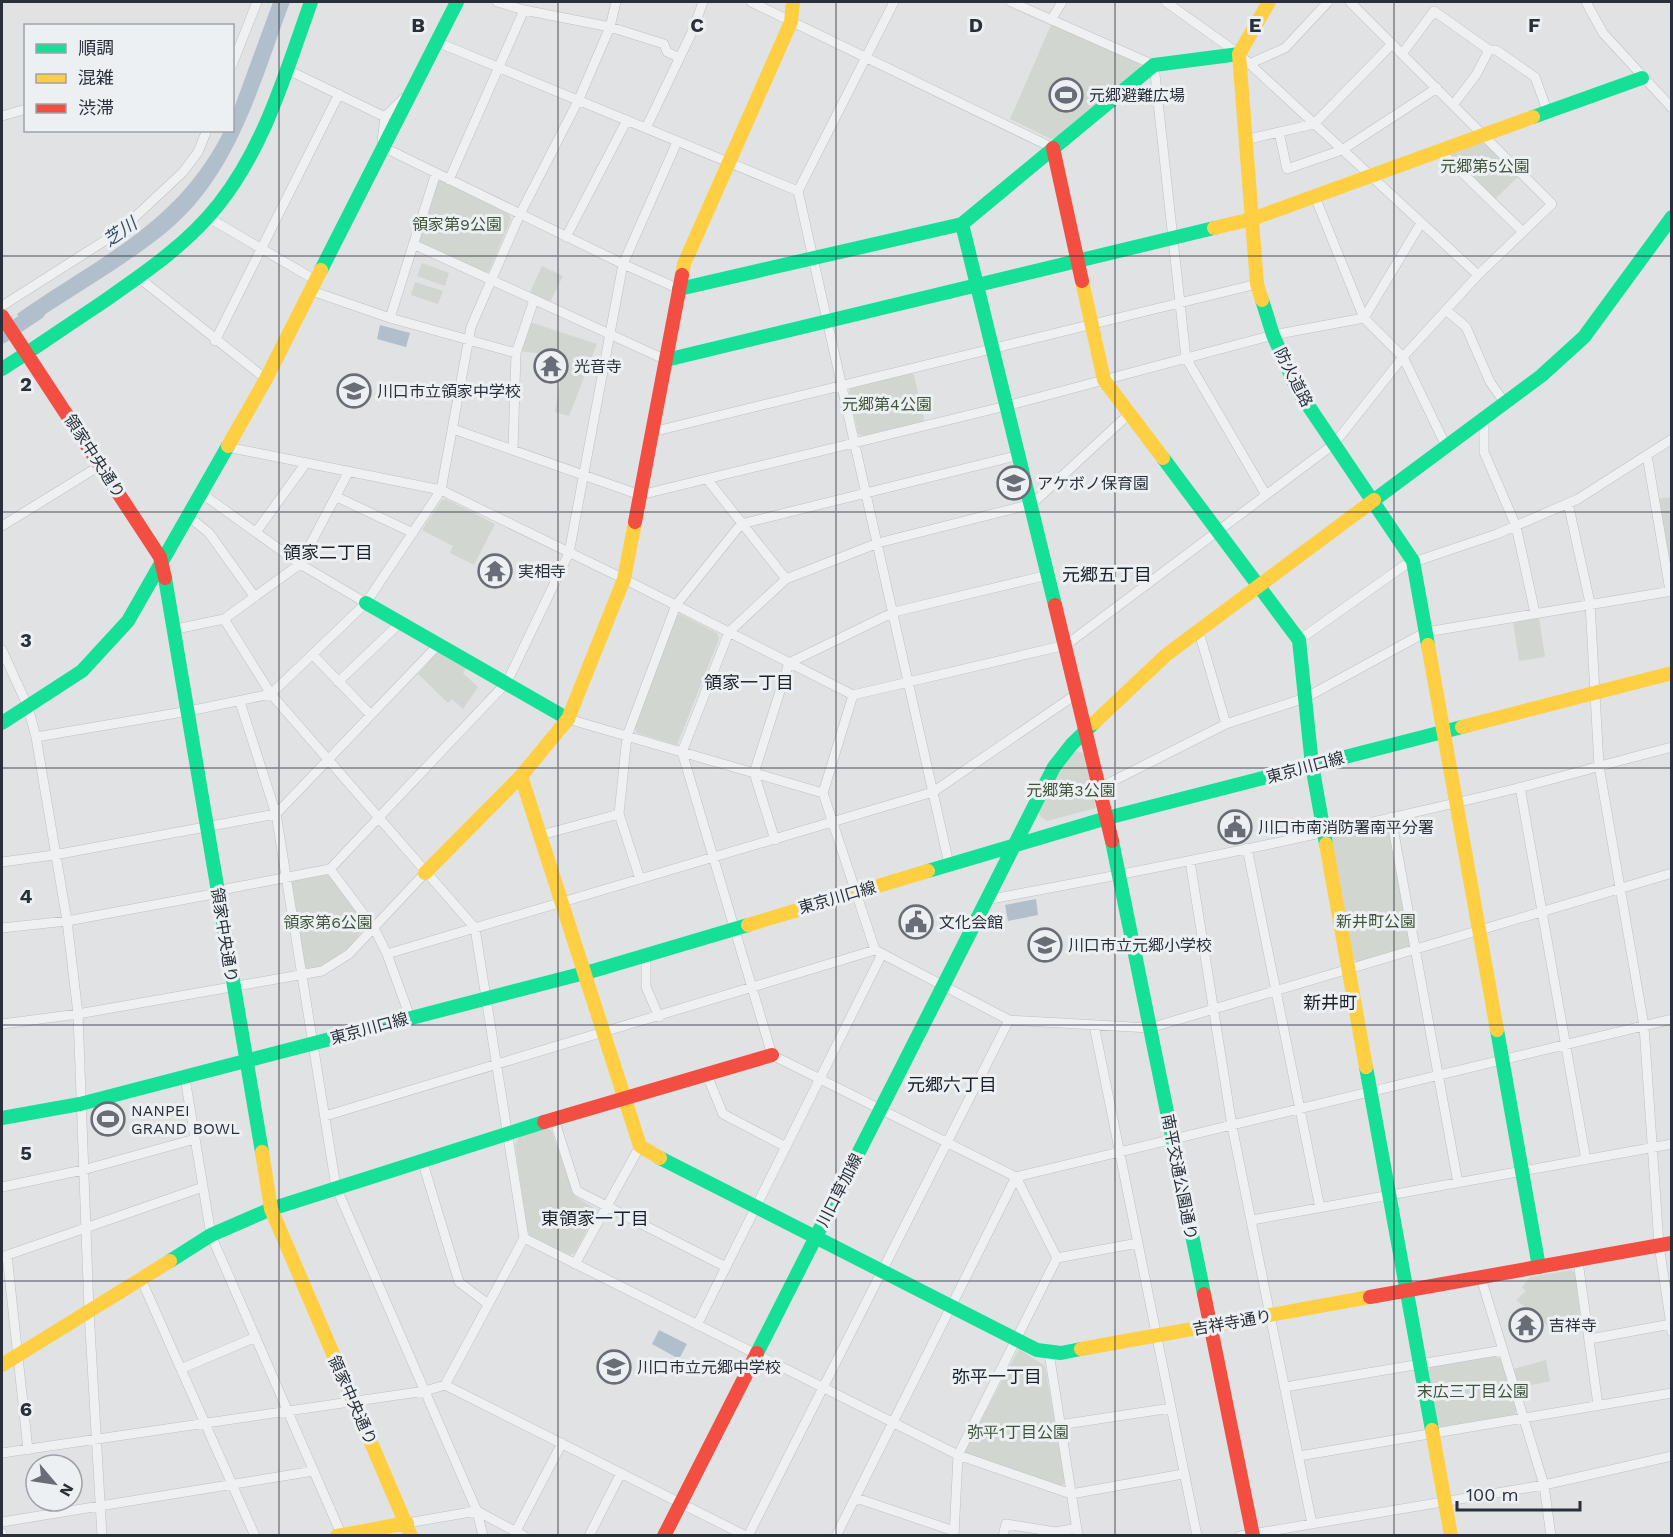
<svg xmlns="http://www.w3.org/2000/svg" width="1673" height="1537" font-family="'Work Sans','Noto Sans JP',sans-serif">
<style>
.green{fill:#d1d7d0}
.water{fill:#b1bfcc}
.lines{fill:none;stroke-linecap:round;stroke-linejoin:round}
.river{stroke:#b1bfcc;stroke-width:15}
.street-casing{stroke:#bec0c2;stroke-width:10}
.street{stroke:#eef0f1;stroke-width:9}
.fast{stroke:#16e098;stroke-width:14}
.slow{stroke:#ffcf43;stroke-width:14}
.jam{stroke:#f24e42;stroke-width:14}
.grid{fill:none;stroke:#29303a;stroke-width:1.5;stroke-opacity:0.55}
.labels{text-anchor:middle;stroke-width:6;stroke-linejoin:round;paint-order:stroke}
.poi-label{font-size:16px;fill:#29303a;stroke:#edf0f3;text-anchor:start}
.park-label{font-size:16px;fill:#3f5438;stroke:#edf0f3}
.street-label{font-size:16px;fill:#29303a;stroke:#edf0f3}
.water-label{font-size:18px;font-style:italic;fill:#385069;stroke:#edf0f3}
.neighbourhood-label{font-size:18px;fill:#1b212b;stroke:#edf0f3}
.grid-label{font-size:20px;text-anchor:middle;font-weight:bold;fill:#29303a;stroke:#edf0f3;stroke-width:6;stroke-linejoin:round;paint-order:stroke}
</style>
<rect width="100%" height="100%" fill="#e0e2e4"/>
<path class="green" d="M1051 25 1140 64V71L1057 138 1051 139 1010 119Z
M1483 142 1488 143 1520 175 1494 200 1450 156 1451 153Z
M441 180 509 214 511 219 489 271 484 273 421 244 418 238 436 183Z
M422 263 449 273 445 286 417 276Z
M542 266 563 276 549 304 529 294Z
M415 282 443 291 438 304 411 295Z
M530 322 597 344 569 416 555 412 564 357 520 351Z
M911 372 914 375 924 419 922 422 862 436 858 433 849 392 852 386Z
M1671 497V581L1658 499Z
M446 499 495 524 474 565 450 553 453 546 422 530 442 500Z
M680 614 717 633 719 639 677 745 637 733 634 728 676 616Z
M1539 618 1545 657 1519 661 1513 622Z
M437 653H443L467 666 463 673 478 687 463 709 452 699 448 703 418 674Z
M1077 751 1086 754 1096 808 1047 821 1040 816 1038 808 1048 788 1072 753Z
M1385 822 1390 825 1411 941 1408 948 1357 962 1352 958 1331 838 1334 832Z
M325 874 331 876 364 918C362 945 334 962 310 970L304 966 291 885 294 879Z
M547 1128 551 1130 575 1196 597 1210 575 1253 570 1255 531 1237 527 1229 515 1144 519 1137Z
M1572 1270 1575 1273 1581 1323 1562 1326 1557 1333 1516 1300 1526 1291 1522 1287 1530 1277Z
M1019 1349 1045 1366 1065 1482 1062 1486 967 1456 965 1450Z
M1495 1356 1501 1359 1517 1409 1514 1415 1441 1427 1437 1424 1427 1373 1430 1367Z
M1546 1360 1550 1381 1519 1388 1513 1369Z"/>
<path class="water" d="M273 2H290C259 84 236 178 163 235 120 269 71 296 26 327L17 314C99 256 176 226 224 131L232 130 233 111Z
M380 325 410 333 406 347 377 339Z
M1036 899 1038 915 1008 921 1005 905Z
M659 1330 687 1344 679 1359 652 1344Z"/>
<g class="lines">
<path class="river" d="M2 336 38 312"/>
<defs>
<path id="street" d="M497 2 524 10 610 27 664 44 667 52 678 57
M751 2 1053 148
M894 2 798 191 949 864
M1011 2 1154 65 1186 358 1266 495
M1166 2 1239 54 1478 275
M1586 2 1603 33 1672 108
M1051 20 1062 2
M437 42 798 191
M1489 50H1496L1535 77 1548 113
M1402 54 1434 11 1489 50 1476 75 1453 105
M1249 64 1285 48 1328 2
M232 65 257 2
M286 69 385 117 382 141 385 148 623 264 679 289
M2 116 26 109
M385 117 404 98
M646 128 692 32 703 2
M1279 132 1287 169 1342 150 1437 88
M1245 140 1314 124 1392 44
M1441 152 1523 232
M449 180 524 10
M1315 197 1364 318 1403 357 1446 446
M209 218 317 281
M566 237 627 120
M413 244 666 360
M138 277 266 379
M312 291 390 318 516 353
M2 306 120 231 183 172 198 152 207 130
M1447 311 1466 327 1490 382 1505 403
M390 318 436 173
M215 341 339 94
M1128 415 1032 504 878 543 786 579 729 632 682 752 772 1055 1016 1177 1672 1019
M1484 418V452L1516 526 1535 613
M453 429 640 495 1006 406 1273 335 1364 318 1421 223
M652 432 1257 284
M227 447 441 490 624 579 853 695 1066 645 1334 444 1403 357 1478 275 1552 204 1350 2
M513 449 516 353 534 300
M1647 455 1670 591
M707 479 786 579
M201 493 300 564 366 603
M337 497 413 533
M1568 503 1590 603 1599 766 1644 1026 1659 1245 1672 1332
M188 516 209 533 255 597
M2 526 101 465
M256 532 306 463
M224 619 271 694 475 928 524 1238 445 1385
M176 629 224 619 300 564 349 471
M1198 629 1226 724
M1299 640 1405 565 1497 534 1578 499 1672 439
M2 650 28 707 36 737 67 921 78 1014 89 1311 102 1536
M313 655 371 715
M338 682 400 623
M853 695 823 793 875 950 1009 1020 1150 1028 1672 873
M240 702 276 814 336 1187 477 1511 483 1536
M568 719 823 793
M36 737 189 711 271 694 366 603 441 490 471 327 520 214 579 99 610 27 616 2
M1520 787 1586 1160
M1099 788 1226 724 1305 698 1426 632 1672 591
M1391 817 1458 1183
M541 835 619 814
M775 840 754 773 789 663 894 612 1048 575
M1247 848 1320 1208
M1190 861 1232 1126 1312 1524
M2 862 54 855 276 814 438 645
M330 869 374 928 387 954 410 1017
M640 879 619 814 627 736 676 605 741 524 1019 455
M986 900C1164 867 1342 831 1518 788 1569 775 1620 760 1672 747
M2 928 67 921 208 895 226 889 330 869 507 682 569 553 623 264 677 142
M387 954 933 792 1078 693
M646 954V987L659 1017
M2 1024 78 1014 322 971 349 954 425 873
M1094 1025 1197 1536
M706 1073 723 1114 786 1147
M185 1078 211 1235 342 1536
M325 1116 875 950
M554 1119 577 1191 726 1267
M422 1160 459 1282 488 1304
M1016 1177 1057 1258 1138 1243
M2 1187 83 1170 195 1139
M1252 1220 1672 1144
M524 1238 958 1455 1071 1494 1183 1474
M7 1255 28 1450
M2 1257 203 1187
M1578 1261 1598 1405
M575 1264 640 1146
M1481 1278 1544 1485 1551 1536
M141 1279 255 1536
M697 1325 882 954
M1590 1339 1671 1324
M1049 1353 1078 1536
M183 1368 256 1337
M1285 1387 1503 1350
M1059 1425 1171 1408
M2 1453 425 1391 445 1385 746 1536
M1299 1456 1672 1393
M856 1498 954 1531
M2 1522 314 1471
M407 1523 477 1511 524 1536
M516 1531 562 1443
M2 1533V1536
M589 1536 621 1473
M748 1536 1009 1020
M836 1536 1016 1177
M954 1536 958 1455 1057 1258
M1003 1536 1006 1524 1056 1532 1077 1528
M1240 1536 1544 1485 1672 1456"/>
</defs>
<use href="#street" class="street-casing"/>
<use href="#street" class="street"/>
<path class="fast" d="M1533 117 1642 78
M962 224 1055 605
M321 270 457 2
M679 289 962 224 1154 65 1239 54
M1262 300 1273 335 1297 389 1413 561 1428 645
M666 360 1214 228
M2 369C34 349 65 327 97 306 140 276 186 246 219 204 265 146 286 71 311 2
M1163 458 1299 640 1312 765 1326 844
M1374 500 1541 376 1584 337 1672 217
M165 578 262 1152
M366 603 568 719
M2 723 82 671 128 621 228 446
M1112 841 1204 1294
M928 871 1107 818 1462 727
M1497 1030 1539 1267
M1366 1067 1432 1430
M2 1118 80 1104 596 970 748 925
M660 1158 1037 1350 1061 1353 1081 1349
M170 1261 211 1235 271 1209 544 1122
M757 1353 1054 767 1072 744 1094 723"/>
<path class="slow" d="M1214 228 1252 219 1533 117
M682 275 684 264 791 22 793 2
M1082 281 1104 380 1163 458
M1262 300 1257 284 1239 54 1269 2
M228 446 266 379 321 270
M1428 645 1497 1030
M1094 723 1166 655 1374 500
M1462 727 1672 673
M521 776 640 1146 660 1158
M1326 844 1366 1067
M425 873 521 776 568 719 624 579 635 522
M748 925 928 871
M262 1152 271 1209 411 1536
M1081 1349 1370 1297
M2 1365 170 1261
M1432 1430 1451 1536
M337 1536 407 1523"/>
<path class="jam" d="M1053 148 1082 281
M2 316 160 557 165 578
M635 522 682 275
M1055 605 1112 841
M544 1122 772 1055
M1204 1294 1253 1536
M1370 1297 1672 1243
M664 1536 757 1353"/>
</g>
<path class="grid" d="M279 2V1536M558 2V1536M836 2V1536M1115 2V1536M1394 2V1536M2 256H1672M2 512H1672M2 768H1672M2 1025H1672M2 1281H1672"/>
<defs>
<symbol id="stadium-ring" viewBox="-11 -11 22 22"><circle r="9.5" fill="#edf0f3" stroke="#696e76" stroke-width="1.5"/><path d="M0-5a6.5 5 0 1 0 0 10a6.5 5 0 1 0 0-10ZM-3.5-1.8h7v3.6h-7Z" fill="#696e76"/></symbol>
<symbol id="temple-ring" viewBox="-11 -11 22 22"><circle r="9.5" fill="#edf0f3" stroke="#696e76" stroke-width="1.5"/><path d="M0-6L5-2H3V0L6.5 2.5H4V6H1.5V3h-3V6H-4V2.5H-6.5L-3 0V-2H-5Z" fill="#696e76"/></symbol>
<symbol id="school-ring" viewBox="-11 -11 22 22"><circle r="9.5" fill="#edf0f3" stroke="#696e76" stroke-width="1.5"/><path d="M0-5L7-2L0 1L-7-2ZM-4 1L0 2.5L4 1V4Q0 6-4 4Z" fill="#696e76"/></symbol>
<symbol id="civic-ring" viewBox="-11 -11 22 22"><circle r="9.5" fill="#edf0f3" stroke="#696e76" stroke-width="1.5"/><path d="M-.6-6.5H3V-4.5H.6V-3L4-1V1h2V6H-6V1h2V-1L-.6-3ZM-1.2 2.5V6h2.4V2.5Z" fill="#696e76"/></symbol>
</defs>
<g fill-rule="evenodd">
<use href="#stadium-ring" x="1047" y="76" width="38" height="38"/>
<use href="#temple-ring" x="532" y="347" width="38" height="38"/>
<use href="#school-ring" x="335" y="372" width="38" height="38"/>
<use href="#school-ring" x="995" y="464" width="38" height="38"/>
<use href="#temple-ring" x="476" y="552" width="38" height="38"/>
<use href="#civic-ring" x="1216" y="808" width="38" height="38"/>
<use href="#civic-ring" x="897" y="903" width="38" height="38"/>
<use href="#school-ring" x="1026" y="926" width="38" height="38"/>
<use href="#stadium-ring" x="89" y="1100" width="38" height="38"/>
<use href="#temple-ring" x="1507" y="1306" width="38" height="38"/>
<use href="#school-ring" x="595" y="1348" width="38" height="38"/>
</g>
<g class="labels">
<g class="poi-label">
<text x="1089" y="101">元郷避難広場</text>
<text x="574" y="372">光音寺</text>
<text x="377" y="397">川口市立領家中学校</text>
<text x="1037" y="489">アケボノ保育園</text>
<text x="518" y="577">実相寺</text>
<text x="1258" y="833">川口市南消防署南平分署</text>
<text x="939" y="928">文化会館</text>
<text x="1068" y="951">川口市立元郷小学校</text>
<text x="131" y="1116">NANPEI<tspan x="131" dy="18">GRAND BOWL</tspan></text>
<text x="1549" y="1331">吉祥寺</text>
<text x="637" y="1373">川口市立元郷中学校</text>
</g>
<g class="park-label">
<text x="1485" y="172">元郷第5公園</text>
<text x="457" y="230">領家第9公園</text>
<text x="887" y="410">元郷第4公園</text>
<text x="1071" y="796">元郷第3公園</text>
<text x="1376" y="927">新井町公園</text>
<text x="328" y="928">領家第6公園</text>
<text x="1473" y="1397">末広三丁目公園</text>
<text x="1018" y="1438">弥平1丁目公園</text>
</g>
<g class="street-label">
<text transform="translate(1294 377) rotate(63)" y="6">防火道路</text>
<text transform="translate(95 456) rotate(57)" y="6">領家中央通り</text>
<text transform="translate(1305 767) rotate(-15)" y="6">東京川口線</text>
<text transform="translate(837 897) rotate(-16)" y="6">東京川口線</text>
<text transform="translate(225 935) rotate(81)" y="6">領家中央通り</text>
<text transform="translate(369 1028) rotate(-15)" y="6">東京川口線</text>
<text transform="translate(1180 1177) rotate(79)" y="6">南平交通公園通り</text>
<text transform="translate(839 1190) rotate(-63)" y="6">川口草加線</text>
<text transform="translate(1232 1322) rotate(-10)" y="6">吉祥寺通り</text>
<text transform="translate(353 1400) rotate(66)" y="6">領家中央通り</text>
</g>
<g class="water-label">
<text transform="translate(120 232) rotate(-35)" y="6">芝川</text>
</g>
<g class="neighbourhood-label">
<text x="328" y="559">領家二丁目</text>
<text x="1107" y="581">元郷五丁目</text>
<text x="749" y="689">領家一丁目</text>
<text x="1330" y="1009">新井町</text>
<text x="952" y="1091">元郷六丁目</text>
<text x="595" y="1225">東領家一丁目</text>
<text x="997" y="1383">弥平一丁目</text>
</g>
</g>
<g class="grid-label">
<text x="418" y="32">B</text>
<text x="697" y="32">C</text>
<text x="976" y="32">D</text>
<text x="1255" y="32">E</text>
<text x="1534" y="32">F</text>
<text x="26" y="391">2</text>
<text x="26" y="647">3</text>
<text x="26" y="903">4</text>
<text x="26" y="1160">5</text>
<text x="26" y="1416">6</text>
</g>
<rect width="1673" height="1537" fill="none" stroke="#29303a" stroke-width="6"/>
<rect x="24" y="24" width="210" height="108" fill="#edf0f3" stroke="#9fa3a9" stroke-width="1.5"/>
<rect x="36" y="44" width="30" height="9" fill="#16e098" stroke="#9fa3a9" stroke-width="1.5"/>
<text x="78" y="54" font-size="18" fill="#29303a">順調</text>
<rect x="36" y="74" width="30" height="9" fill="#ffcf43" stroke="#9fa3a9" stroke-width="1.5"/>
<text x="78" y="84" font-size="18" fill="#29303a">混雑</text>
<rect x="36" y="104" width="30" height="9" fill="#f24e42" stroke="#9fa3a9" stroke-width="1.5"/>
<text x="78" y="114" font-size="18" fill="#29303a">渋滞</text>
<g transform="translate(54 1483) rotate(119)"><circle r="28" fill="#edf0f3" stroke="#9fa3a9" stroke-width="1.5"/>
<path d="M0-4.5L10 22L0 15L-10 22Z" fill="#696e76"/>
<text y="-9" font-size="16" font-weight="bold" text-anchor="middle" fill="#29303a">N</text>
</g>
<path d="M1457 1501v9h123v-9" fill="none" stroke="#29303a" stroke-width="3"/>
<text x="1466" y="1501" font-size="18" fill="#29303a" stroke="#edf0f3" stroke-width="4.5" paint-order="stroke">100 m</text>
</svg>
